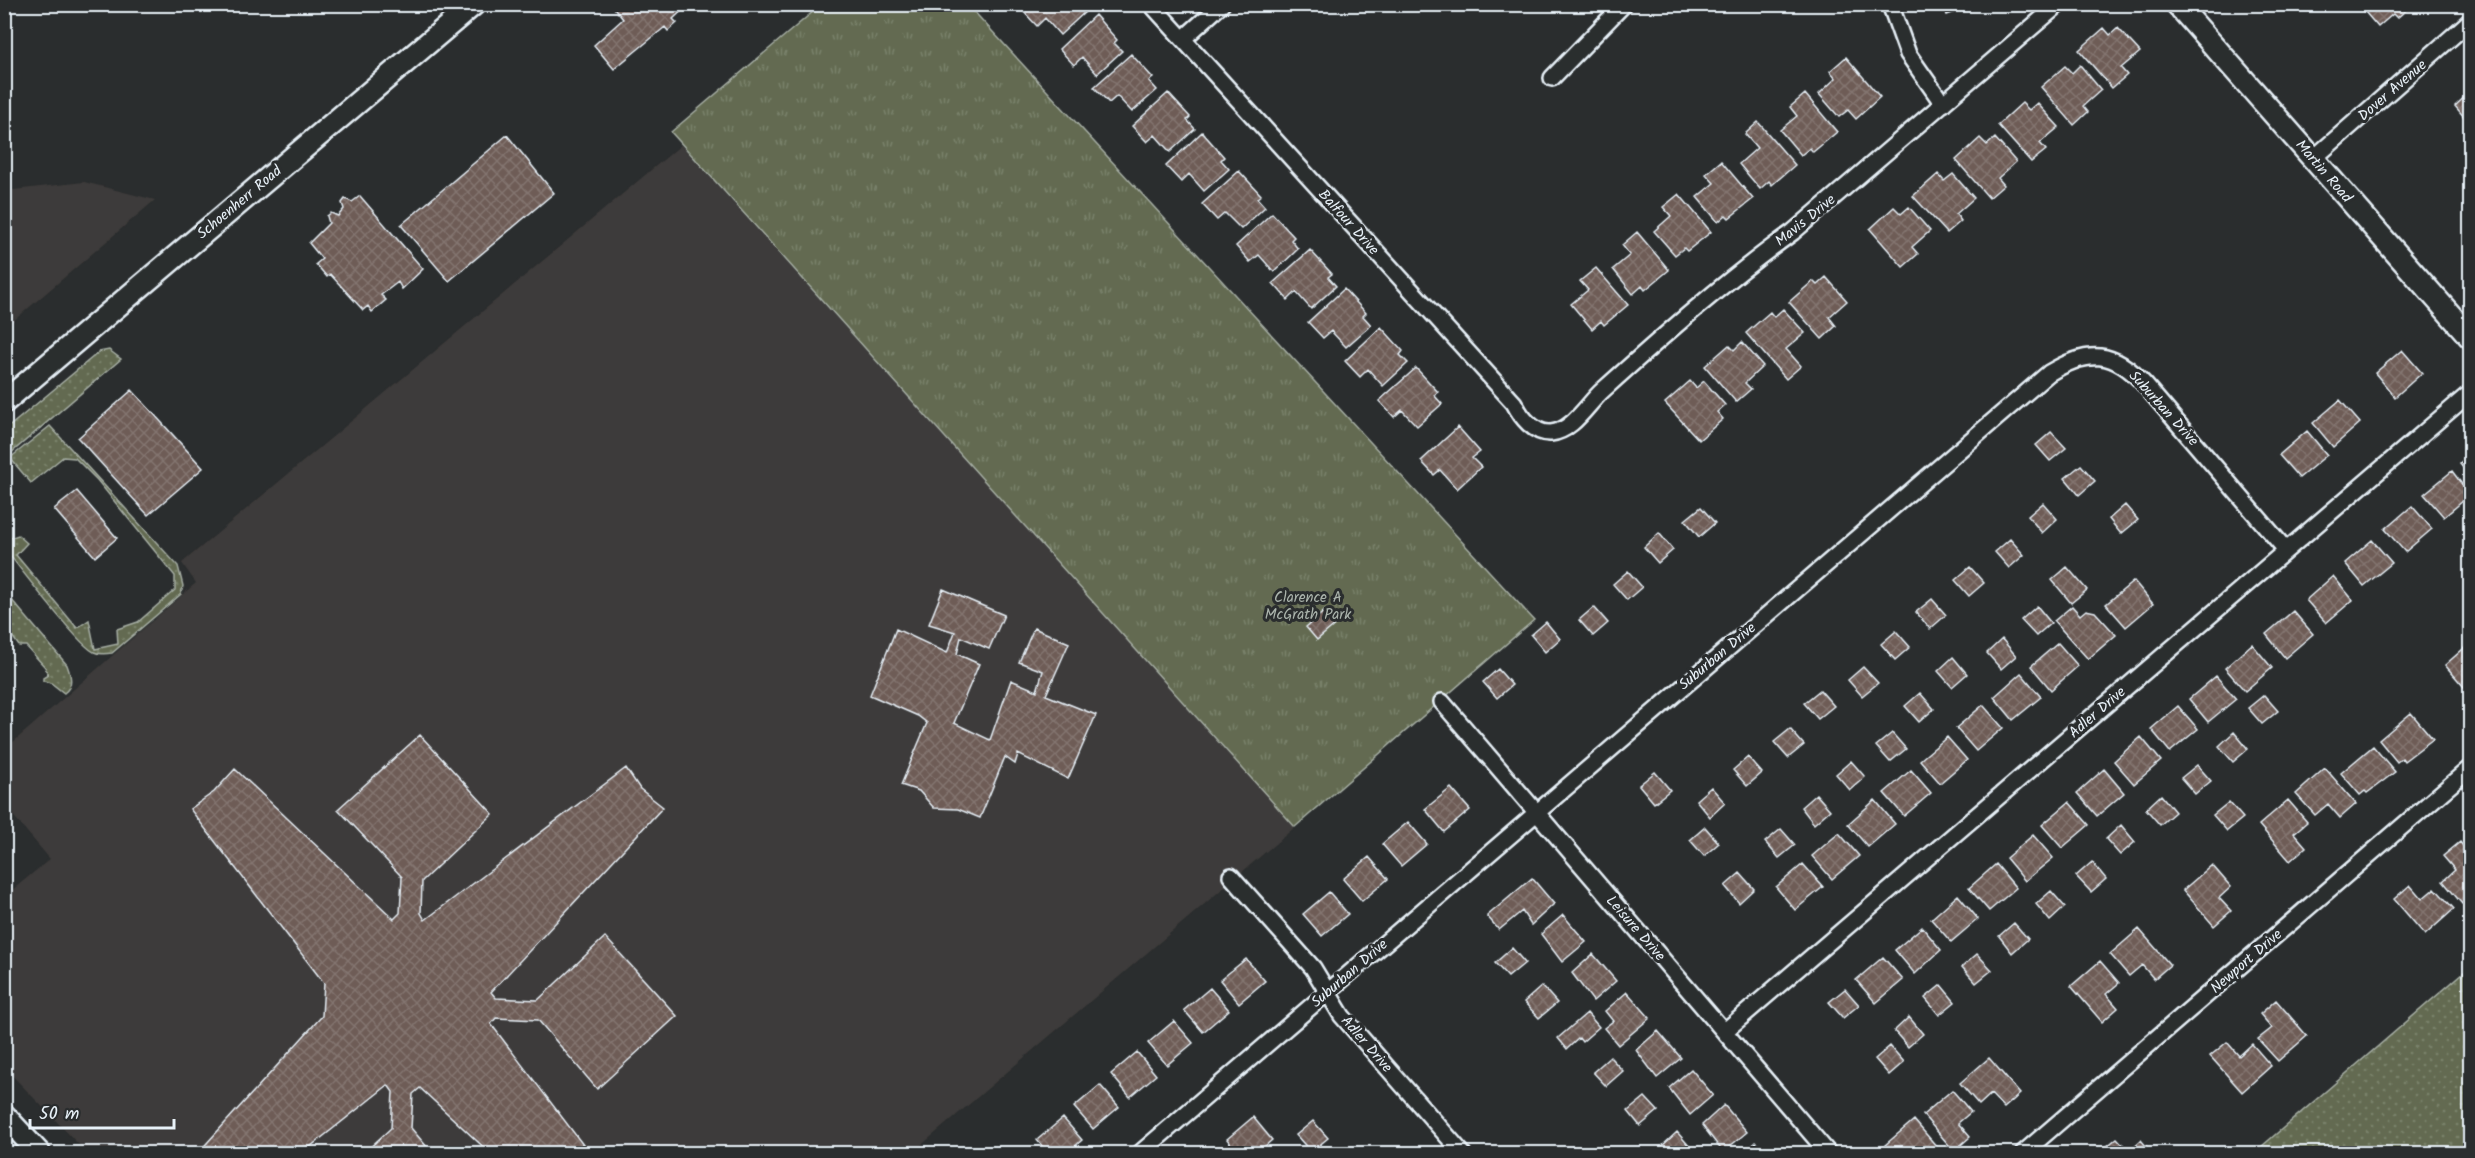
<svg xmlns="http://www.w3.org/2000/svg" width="2475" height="1158" font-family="Kalam,sans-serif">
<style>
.built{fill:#3e3b3a}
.grass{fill:url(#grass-dots);stroke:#a6aea4;stroke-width:1.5}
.park{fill:url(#park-tufts);stroke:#a6aea4;stroke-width:1.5}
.building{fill:url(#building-cross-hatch);stroke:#e8f1f8;stroke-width:1.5}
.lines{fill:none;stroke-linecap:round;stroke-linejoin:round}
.street-casing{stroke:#e8f1f8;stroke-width:20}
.secondary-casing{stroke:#e8f1f8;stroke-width:26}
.street{stroke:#2a2d2e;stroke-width:15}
.secondary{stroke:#2a2d2e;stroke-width:21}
.labels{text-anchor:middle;stroke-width:6;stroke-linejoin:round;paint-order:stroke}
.street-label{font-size:15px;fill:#e8f1f8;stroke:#2a2d2e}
.park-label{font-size:15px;fill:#acb5ad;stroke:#2a2d2e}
</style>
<defs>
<pattern id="grass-dots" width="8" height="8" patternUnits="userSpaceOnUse" patternTransform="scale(1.5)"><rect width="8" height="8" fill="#636b51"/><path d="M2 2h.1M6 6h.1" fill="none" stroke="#79816b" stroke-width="1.8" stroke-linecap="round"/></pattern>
<pattern id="park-tufts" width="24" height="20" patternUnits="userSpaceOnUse" patternTransform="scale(1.5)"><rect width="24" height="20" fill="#636b51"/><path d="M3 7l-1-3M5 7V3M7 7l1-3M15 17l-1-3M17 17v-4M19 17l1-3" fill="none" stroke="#79816b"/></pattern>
<pattern id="building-cross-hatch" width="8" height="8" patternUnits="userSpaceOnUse" patternTransform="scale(1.5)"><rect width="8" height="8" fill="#6e5c57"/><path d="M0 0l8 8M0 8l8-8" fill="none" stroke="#837470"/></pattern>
</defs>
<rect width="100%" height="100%" fill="#2a2d2e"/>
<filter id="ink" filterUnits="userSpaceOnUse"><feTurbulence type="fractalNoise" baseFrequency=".0167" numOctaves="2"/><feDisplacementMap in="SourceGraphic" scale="12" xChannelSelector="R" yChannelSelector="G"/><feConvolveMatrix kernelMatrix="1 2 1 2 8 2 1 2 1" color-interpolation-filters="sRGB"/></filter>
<g filter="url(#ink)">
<path class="built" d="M681 145 1295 827 912 1153H87L5 1068V896L50 859 5 806 4 750 196 583 182 563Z
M84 182 155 200 5 328V191Z"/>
<path class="grass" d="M109 350 121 359 5 458V430L99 352Z
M50 426 178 566 183 586 181 594 112 653C106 654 100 655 94 652 79 646 19 567 5 549L7 539 18 535 27 543 16 555 77 628 89 620 95 649 118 644 117 629 138 622 175 590V576L97 480 75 458 63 457 31 483 10 458Z
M5 592 67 665C71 676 74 685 64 693L51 683 43 681V678L48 675 45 667 26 646H19L5 626Z
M2470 967V1153H2254Z"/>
<path class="park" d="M821 5H968L1534 620 1295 827 671 132Z"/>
<path class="building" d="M611 4H689L673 19 677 23 668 31 665 27 614 69 594 45 623 19Z
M1028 4H1078L1085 12 1060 35 1045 18 1037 26 1022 10Z
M1943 4H1976L1947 15Z
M2359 5 2360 4 2412 5 2397 18 2393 14 2378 27Z
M1095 15 1117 40 1114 43 1122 51 1097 74 1082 57 1074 65 1059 49Z
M2104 28 2110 35 2118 28 2140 52 2121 68 2127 75 2112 88 2079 50Z
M1131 54 1153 78 1149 81 1157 90 1132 112 1117 96 1109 103 1094 87Z
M1846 57 1880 97 1856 119 1848 110 1839 117 1819 94 1836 78 1830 71Z
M2080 65 2101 90 2083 106 2088 112 2074 125 2041 87 2065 66 2072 73Z
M2470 92V124L2455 106Z
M1168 93 1190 117 1187 120 1195 129 1170 152 1155 135 1147 142 1132 126Z
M1805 94 1837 132 1813 152 1810 148 1801 155 1780 130 1797 116 1790 107Z
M2022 103 2029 110 2037 103 2059 127 2040 143 2046 150 2031 162 1998 125Z
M1758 122 1795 165 1772 185 1769 181 1760 189 1739 164 1757 148 1745 134Z
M1202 132 1224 157 1221 160 1229 169 1204 191 1189 174 1181 182 1166 166Z
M507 135 554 193 449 281 401 225Z
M1980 138 1987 145 1995 138 2016 162 1998 178 2004 185 1989 198 1956 160Z
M1721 161 1753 199 1729 218 1726 215 1718 222 1697 197 1714 183 1706 174Z
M1239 171 1261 195 1257 198 1265 207 1241 229 1225 213 1217 220 1202 204Z
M1938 174 1944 181 1953 174 1974 198 1956 214 1961 221 1947 233 1913 196Z
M1679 194 1711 232 1687 251 1684 248 1675 255 1654 231 1671 216 1663 207Z
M360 196 423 269 402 289 398 282 381 295 386 300 372 312 368 306 363 310 330 274 327 277 316 264 322 259 309 243 329 223 327 216 331 213 338 216 344 209 342 203 345 199 352 202Z
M1894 207 1901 214 1909 207 1930 231 1912 247 1918 254 1903 267 1870 229Z
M1272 213 1294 237 1291 240 1298 249 1274 272 1259 255 1250 262 1236 246Z
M1637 232 1669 270 1645 290 1642 286 1633 294 1613 269 1630 255 1622 245Z
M1310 250 1332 274 1328 277 1336 286 1311 309 1296 292 1288 300 1273 283Z
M1596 268 1628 305 1604 325 1601 321 1592 329 1571 304 1588 290 1580 281Z
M1826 277 1847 301 1829 317 1836 326 1822 339 1789 302 1813 281 1817 285Z
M1344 289 1366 313 1363 316 1371 325 1346 347 1331 331 1323 338 1308 322Z
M1783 309 1805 333 1786 349 1801 366 1786 379 1746 333 1770 312 1774 317Z
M1381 327 1403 351 1400 355 1408 363 1383 386 1368 369 1360 377 1345 361Z
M1742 342 1763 366 1745 383 1751 389 1736 402 1705 366 1729 345 1734 350Z
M2402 350 2422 373 2395 397 2375 373Z
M1416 368 1438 392 1434 395 1442 404 1417 426 1402 410 1394 417 1379 401Z
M1690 381 1696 388 1704 381 1725 405 1717 412 1723 419 1699 440 1665 403Z
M132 390 203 468 148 515 78 438Z
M2340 400 2360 423 2333 447 2313 423Z
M1458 427 1480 452 1472 458 1481 467 1457 489 1440 470 1434 475 1421 461Z
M2307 431 2327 455 2299 478 2279 455Z
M2051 432 2066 448 2050 461 2036 445Z
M2470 454V476L2460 464Z
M2081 465 2095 481 2079 495 2065 478Z
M2452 471 2470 495 2444 517 2424 494Z
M77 491 117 538 95 557 54 509Z
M2043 503 2057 519 2042 533 2028 516Z
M2125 505 2138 520 2121 534 2109 519Z
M2412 506 2432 529 2405 552 2385 529Z
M1701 507 1715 523 1699 537 1685 520Z
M1659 533 1673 550 1658 563 1644 547Z
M2010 539 2024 555 2009 568 1995 552Z
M2372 540 2392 563 2364 586 2345 563Z
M1970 567 1984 583 1969 596 1955 580Z
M2067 567 2087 590 2071 603 2052 580Z
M1628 571 1642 587 1627 600 1613 584Z
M2333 576 2353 600 2326 623 2306 600Z
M2134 581 2153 604 2126 627 2106 604Z
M943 589 1004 615 989 649 961 637 957 654 979 664 954 723 990 740 1011 680 1037 691 1043 671 1019 662 1034 628 1069 643 1046 695 1096 715 1068 779 1018 754 1015 764 1005 757 980 818 958 809 934 808 919 791 901 785 927 723 918 716 870 695 896 629 947 653 955 632 929 624Z
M1932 599 1946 615 1930 629 1916 612Z
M2037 606 2051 623 2036 636 2021 620Z
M2072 606 2080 615 2086 610 2095 612 2116 635 2088 659 2054 621Z
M1594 607 1608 623 1593 636 1579 620Z
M1326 610 1337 623 1317 640 1306 627Z
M2293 611 2313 634 2285 658 2266 634Z
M1546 622 1560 639 1545 652 1531 635Z
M1896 631 1910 647 1895 660 1881 644Z
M2002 639 2016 656 2001 669 1987 653Z
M2058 643 2078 666 2051 690 2031 666Z
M2470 643V694L2445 665Z
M2252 644 2272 668 2245 691 2225 668Z
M1953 657 1967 674 1952 687 1938 671Z
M1863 667 1878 683 1862 696 1848 680Z
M1498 669 1512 685 1497 698 1483 682Z
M2021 673 2041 697 2013 720 1994 697Z
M2216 676 2236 699 2208 722 2189 699Z
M1820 690 1834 706 1818 719 1804 703Z
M1920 693 1934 709 1919 722 1905 706Z
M2264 695 2278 711 2262 724 2248 708Z
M1983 705 2003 728 1976 751 1956 728Z
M2178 706 2198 729 2170 752 2151 729Z
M2411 713 2433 739 2404 761 2402 758 2397 762 2379 740Z
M1790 729 1804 745 1788 758 1774 742Z
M2234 732 2248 749 2233 762 2219 746Z
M1892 733 1906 749 1890 762 1876 746Z
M420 735 493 814 422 881 421 913 425 920 626 768 640 789 663 807 491 992 496 998 538 1000 605 937 677 1016 597 1089 538 1020 496 1018 491 1024 590 1154H491L420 1088 413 1094 411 1128 433 1154H363L391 1128 393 1092 388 1085 301 1154H197L322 1016 324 983 190 809 214 792 235 769 394 919 400 913 402 877 338 809Z
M1947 737 1967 760 1940 783 1920 760Z
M2141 737 2161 761 2134 784 2114 761Z
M2373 746 2395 772 2367 793 2365 791 2360 795 2341 773Z
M1748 757 1762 773 1747 786 1733 770Z
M1851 761 1865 777 1850 790 1836 774Z
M2197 765 2211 781 2195 794 2181 778Z
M2325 768 2356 804 2340 818 2328 804 2315 815 2296 794Z
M2104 769 2124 793 2097 816 2077 793Z
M1911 770 1931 793 1904 816 1884 793Z
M1655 772 1670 790 1654 803 1639 785Z
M1711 787 1725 803 1710 817 1696 800Z
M1451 788 1470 810 1444 832 1425 809Z
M1816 794 1830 810 1814 824 1801 807Z
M2161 795 2175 812 2160 825 2146 809Z
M1875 800 1895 824 1868 847 1848 824Z
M2288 800 2307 822 2294 833 2306 847 2290 861 2259 825Z
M2069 802 2089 825 2062 848 2042 825Z
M2229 802 2243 818 2227 831 2213 815Z
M1408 822 1427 844 1401 866 1382 844Z
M2121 825 2135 842 2120 855 2106 839Z
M1705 827 1719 843 1704 856 1690 840Z
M1781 829 1795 845 1779 858 1765 842Z
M1839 833 1859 856 1832 879 1812 856Z
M2033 835 2053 858 2025 881 2006 858Z
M2460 842 2470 855V896L2462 904 2443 881 2455 870 2443 856Z
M1369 857 1388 879 1362 901 1343 879Z
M2092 862 2106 879 2091 892 2076 876Z
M1803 864 1823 887 1795 910 1776 887Z
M1996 864 2016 888 1989 911 1969 888Z
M2212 865 2231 887 2219 898 2231 911 2214 926 2183 890Z
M1740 873 1754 889 1739 903 1725 886Z
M1532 878 1554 904 1531 925 1522 911 1499 930 1487 916Z
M2410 885 2422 899 2435 888 2454 909 2425 935 2394 899Z
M2051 891 2065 907 2050 921 2036 904Z
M1329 892 1348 914 1322 936 1303 914Z
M1958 895 1978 919 1951 942 1931 919Z
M1563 915 1586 942 1562 962 1541 934Z
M2014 923 2028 939 2012 953 1999 936Z
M1922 927 1941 950 1915 974 1895 950Z
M2139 929 2170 965 2154 979 2142 965 2129 976 2110 954Z
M1512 948 1525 963 1508 977 1495 963Z
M1593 954 1616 981 1593 1001 1572 973Z
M1977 954 1992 970 1976 983 1962 967Z
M1883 957 1903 980 1876 1003 1856 980Z
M1246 959 1265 981 1239 1003 1220 980Z
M2100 961 2119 983 2106 994 2118 1008 2102 1022 2071 986Z
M1941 985 1955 1002 1939 1015 1925 998Z
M1542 986 1557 1003 1539 1018 1524 1002Z
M1210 988 1229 1010 1203 1032 1184 1010Z
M1845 989 1859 1005 1843 1018 1829 1002Z
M1627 992 1650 1018 1618 1045 1604 1028 1613 1021 1605 1011Z
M2276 1000 2307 1036 2278 1061 2258 1039 2272 1028 2260 1014Z
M1587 1013 1599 1027 1582 1042 1579 1038 1567 1049 1558 1038Z
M1909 1017 1923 1034 1908 1047 1894 1031Z
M1174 1021 1193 1043 1167 1065 1148 1043Z
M1658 1031 1681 1058 1657 1078 1636 1050Z
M2227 1042 2239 1056 2252 1044 2271 1066 2242 1092 2210 1056Z
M1890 1046 1904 1062 1889 1075 1875 1059Z
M1137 1052 1156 1075 1130 1097 1111 1074Z
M1610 1057 1623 1071 1606 1086 1593 1072Z
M1989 1058 2020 1094 2004 1108 1991 1094 1979 1105 1960 1083Z
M1691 1069 1713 1095 1690 1115 1669 1088Z
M1100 1085 1119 1107 1093 1129 1074 1107Z
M1952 1090 1971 1112 1958 1123 1970 1137 1954 1151 1923 1115Z
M1645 1097 1658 1111 1640 1126 1628 1111Z
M1724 1105 1747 1132 1723 1152 1702 1125Z
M1253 1117 1272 1140 1256 1154H1239L1227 1139Z
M1063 1118 1082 1140 1067 1154H1049L1037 1140Z
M1914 1120 1943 1154H1892L1885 1145Z
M1313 1121 1328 1138 1311 1152 1296 1135Z
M1677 1132 1690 1147 1682 1154H1666L1661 1147Z
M2117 1138 2129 1151 2141 1140 2153 1154H2102L2100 1152Z
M1756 1142 1766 1154H1743Z"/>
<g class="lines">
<defs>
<path id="street" d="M1151 4 1514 403C1521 417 1534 434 1551 433 1573 431 1588 403 1603 390 1664 335 1726 280 1793 232L2059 4
M1890 4 1908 54 1943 104
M1183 39 1222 4
M1552 78 1624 4
M2313 159 2470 21
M1442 702 1829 1154
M1231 876 1313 968 1342 1016 1463 1154
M1725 1031 2470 393
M1139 1154 2049 373C2088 349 2114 350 2145 385L2286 550
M2022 1154 2470 768"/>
<path id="secondary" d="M2177 4 2470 337
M4 402 474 4
M4 1115 40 1154"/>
</defs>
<use href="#street" class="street-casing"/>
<use href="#secondary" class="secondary-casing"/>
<use href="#street" class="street"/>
<use href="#secondary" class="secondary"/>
</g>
</g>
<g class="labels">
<g class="street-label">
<text transform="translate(2392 90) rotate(-41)" y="5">Dover Avenue</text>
<text transform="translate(2324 171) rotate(49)" y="5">Martin Road</text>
<text transform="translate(239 202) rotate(-40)" y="5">Schoenherr Road</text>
<text transform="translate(1805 220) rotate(-39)" y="5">Mavis Drive</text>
<text transform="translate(1349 222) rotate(48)" y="5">Balfour Drive</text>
<text transform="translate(2164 408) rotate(48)" y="5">Suburban Drive</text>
<text transform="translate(1717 656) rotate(-40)" y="5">Suburban Drive</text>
<text transform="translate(2097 712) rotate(-41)" y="5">Adler Drive</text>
<text transform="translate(1636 928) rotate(49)" y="5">Leisure Drive</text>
<text transform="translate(2246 961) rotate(-41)" y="5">Newport Drive</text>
<text transform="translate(1349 973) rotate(-41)" y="5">Suburban Drive</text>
<text transform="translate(1367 1044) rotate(49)" y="5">Adler Drive</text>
</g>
<g class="park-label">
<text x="1308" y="602">Clarence A<tspan x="1308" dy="17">McGrath Park</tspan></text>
</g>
</g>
<rect width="2475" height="1158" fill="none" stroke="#2a2d2e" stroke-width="24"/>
<rect x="12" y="12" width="2451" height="1134" fill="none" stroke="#e8f1f8" stroke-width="2" filter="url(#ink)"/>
<path d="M30 1119v9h144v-9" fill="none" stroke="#e8f1f8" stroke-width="3"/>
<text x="39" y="1119" font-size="18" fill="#e8f1f8" stroke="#2a2d2e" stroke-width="4.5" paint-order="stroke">50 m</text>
</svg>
